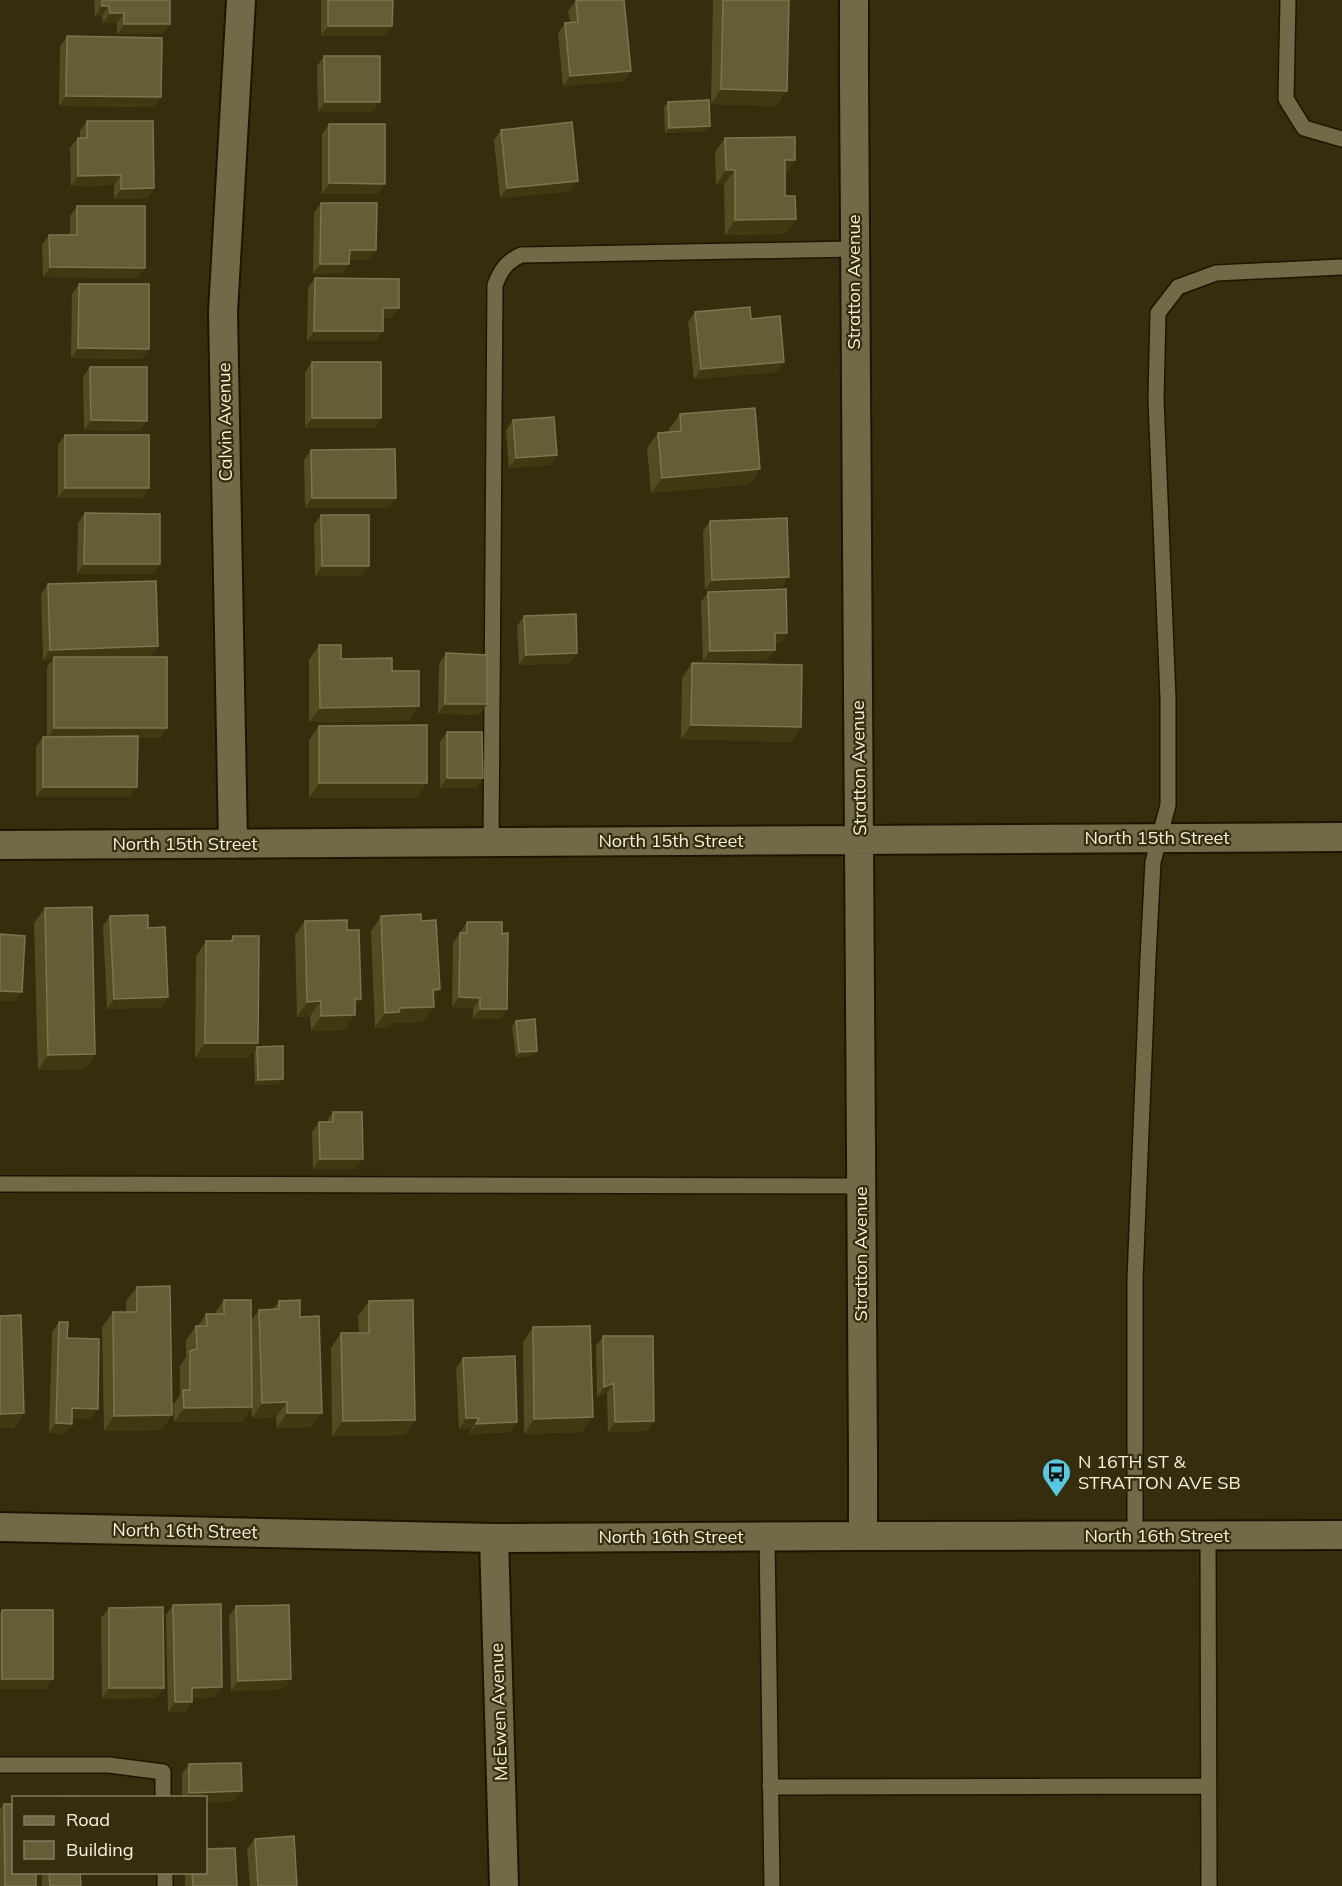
<svg xmlns="http://www.w3.org/2000/svg" width="1342" height="1886" font-family="Mulish,sans-serif">
<style>
.lines{fill:none;stroke-linecap:round;stroke-linejoin:round}
.lane-casing{stroke:#1e1500;stroke-width:18}
.street-casing{stroke:#1e1500;stroke-width:32}
.lane{stroke:#726949;stroke-width:15}
.street{stroke:#726949;stroke-width:28}
.wall{fill:#554b21}
.shaded-wall{fill:#413711}
.building{fill:#665c36;stroke:#7d7450;stroke-width:1.5}
.labels{text-anchor:middle;stroke-width:4.5;stroke-linejoin:round;paint-order:stroke}
.street-label{font-size:18px;fill:#f6f1df;stroke:#362d0e}
.poi-label{font-size:18px;fill:#f6f1df;stroke:#362d0e;text-anchor:start}
</style>
<rect width="100%" height="100%" fill="#362d0e"/>
<g class="lines">
<defs>
<path id="lane" d="M1288 0 1286 99 1304 128 1342 139
M491 842 495 285C501 270 506 262 521 255L854 249
M0 1184 861 1186
M1135 1535V1279L1148 958 1153 862 1168 805V699L1156 399 1158 313 1178 287 1216 273 1342 267
M767 1536 772 1886
M1208 1536 1209 1886
M0 1765H109L163 1772V1798
M770 1787 1208 1786
M165 1872V1886"/>
<path id="street" d="M854 0C853 512 864 1024 863 1536
M233 844 223 312 241 0
M0 845 1342 837
M0 1527 494 1538 863 1536 1342 1535
M494 1538 504 1886"/>
</defs>
<use href="#lane" class="lane-casing"/>
<use href="#street" class="street-casing"/>
<use href="#lane" class="lane"/>
<use href="#street" class="street"/>
</g>
<path class="wall" d="M94 0H170V24L163 34H117V23H103L102 16H95Z
M321 0H393L385 36H321Z
M713 0H789L777 106 711 104Z
M576 1 631 71 624 81 563 86 558 33 565 23 570 22 568 11Z
M67 36 161 97 154 107 59 106 60 46Z
M324 56 373 112H318L317 66Z
M668 102 710 126 706 131 665 133 664 107Z
M87 121 154 188 147 198 114 199V185L71 186 70 148 78 138H80V131Z
M329 124 378 194H322V134Z
M501 130 571 191 500 198 494 140Z
M725 138 785 175V196L796 219 785 234 725 235 724 185H716L715 152Z
M321 203 369 260H349L342 274H313L314 213Z
M77 206 138 278 43 277 42 245 49 235H70V216Z
M315 278 392 318H383V331L376 341H307L308 288Z
M79 284 149 349 142 359 71 358 72 294Z
M695 312 751 319 777 372 694 379 688 322Z
M312 362 381 418 374 428H305V372Z
M90 367 140 431 84 430 83 377Z
M680 414 750 484 651 493 647 448 658 433 670 432 669 429Z
M513 420 557 455 550 465 509 468 506 430Z
M65 435 149 488 142 498H58V445Z
M311 450 389 508H305L304 460Z
M85 513 160 564 152 574H77L78 523Z
M321 515 369 566 362 576H315L314 525Z
M710 521 782 587 705 590 703 531Z
M48 584 158 646 151 656 125 657 167 728 160 738H137L130 797H36V747L43 737H47V667L53 659 43 660 41 594Z
M708 592 780 643H775L768 660 703 661 701 602Z
M524 616 577 653 570 663 519 665 517 626Z
M319 645 341 659 392 671 409 721 309 722V660Z
M446 653 487 704 479 715 438 714 439 664Z
M692 663 801 727 791 742 681 739 682 678Z
M319 726 417 798H309V740Z
M447 732 483 778 476 788H440V742Z
M45 908 95 1054 85 1069 38 1070 34 923Z
M110 916 148 928 168 997 161 1007 107 1009 103 926Z
M381 916 421 921 440 989 433 999 423 1022 392 1023 389 1027 375 1028 371 931Z
M305 921 347 930 361 999 355 1007 345 1030 311 1031 310 1016 297 1017 295 935Z
M467 922 502 934 507 1009 500 1019H473V1008L452 1007 453 943Z
M233 936 258 1043 248 1058H195L196 956 206 941H230Z
M516 1021 534 1056 516 1058 512 1026Z
M257 1047 280 1084 255 1085 254 1052Z
M333 1112 356 1169H313L312 1132 319 1122H326Z
M137 1287 162 1430 104 1431 102 1327 113 1312H126V1301Z
M224 1300 251 1321 259 1310H272L279 1301 300 1317 312 1427 277 1428 276 1417 252 1418 251 1408 242 1422H174L173 1405 180 1395V1366L186 1357V1340L196 1326H198L206 1314H214Z
M369 1301 415 1420 405 1435 332 1436 331 1348 341 1333H359L358 1316Z
M59 1322 67 1338 90 1419 72 1418V1424L65 1434 49 1433 52 1332Z
M533 1327 582 1432 524 1434 523 1342Z
M603 1336 654 1421 647 1431 608 1432 607 1393 597 1397 596 1346Z
M463 1358 510 1432 469 1434 472 1428 459 1429 456 1368Z
M173 1605 215 1697 192 1698V1702L185 1712H168L166 1615Z
M236 1606 291 1679 283 1689 231 1691 229 1616Z
M109 1608 157 1698 102 1699 101 1618Z
M2 1610 46 1689H0V1613Z
M189 1764 235 1801 206 1802V1797H182V1774Z
M4 1804 36 1886H0V1809Z
M255 1839 297 1886H250L247 1849Z
M42 1872H80L81 1886H42Z
M185 1872H206L237 1886H185Z"/>
<path class="shaded-wall" d="M102 6H109L102 16H95Z
M110 13H124L117 23H103Z
M124 24H170L163 34H117Z
M328 26H392L385 36H321Z
M631 71 624 81 563 86 570 76Z
M721 89 787 91 777 106 711 104Z
M66 96 161 97 154 107 59 106Z
M325 102H380L373 112H318Z
M710 126 706 131 665 133 669 128Z
M785 160H795L785 175Z
M726 170H735L724 185H716Z
M121 175 114 185 71 186 78 176Z
M578 181 571 191 500 198 507 188Z
M329 183 385 184 378 194H322Z
M154 188 147 198 114 199 121 189Z
M796 219 785 234 725 235 735 220Z
M350 250H376L369 260H343Z
M320 264H349L342 274H313Z
M50 267 145 268 138 278 43 277Z
M383 308H399L392 318H376Z
M314 331H383L376 341H307Z
M78 348 149 349 142 359 71 358Z
M784 362 777 372 694 379 701 369Z
M312 418H381L374 428H305Z
M91 420 147 421 140 431 84 430Z
M557 455 550 465 509 468 516 458Z
M760 469 750 484 651 493 662 478Z
M65 488H149L142 498H58Z
M312 498H396L389 508H305Z
M84 564H160L152 574H77Z
M322 566H369L362 576H315Z
M789 577 782 587 705 590 712 580Z
M775 633H787L780 643H768Z
M158 646 151 656 54 659V657L53 659 43 660 50 650Z
M775 650 768 660 703 661 710 651Z
M577 653 570 663 519 665 526 655Z
M445 704H487L479 715 438 714Z
M419 706 409 721 309 722 320 708Z
M691 725 801 727 791 742 681 739Z
M54 728H167L160 738H47Z
M447 778H483L476 788H440Z
M319 783H427L417 798H309Z
M43 787H137L130 797H36Z
M440 989 429 1004 433 990Z
M0 991 22 992 15 1002 0 1001Z
M168 997 161 1007 107 1009 114 999Z
M459 997 480 998 473 1008 452 1007Z
M355 999H361L351 1014Z
M321 1001 310 1016 297 1017 307 1002Z
M434 1007 423 1022 392 1023 389 1027 375 1028 385 1013 400 1008Z
M480 1009H507L500 1019H473Z
M355 1015 345 1030 311 1031 321 1016Z
M205 1043H258L248 1058H195Z
M537 1051 534 1056 516 1058 519 1052Z
M95 1054 85 1069 38 1070 48 1055Z
M283 1079 280 1084 255 1085 258 1080Z
M320 1159H363L356 1169H313Z
M614 1383 607 1393 597 1397 604 1387Z
M287 1402 276 1417 252 1418 262 1403Z
M252 1407 242 1422H174L184 1408Z
M72 1408 98 1409 90 1419 65 1418Z
M24 1413 14 1428H0V1414Z
M287 1413H322L312 1427 277 1428Z
M172 1415 162 1430 104 1431 114 1416Z
M593 1417 582 1432 524 1434 534 1419Z
M466 1418H479L472 1428 459 1429Z
M415 1420 405 1435 332 1436 343 1421Z
M654 1421 647 1431 608 1432 615 1422Z
M517 1422 510 1432 469 1434 476 1424Z
M56 1423 72 1424 65 1434 49 1433Z
M2 1679H53L46 1689H0V1683Z
M291 1679 283 1689 231 1691 238 1681Z
M222 1687 215 1697 185 1698 192 1688Z
M109 1688H164L157 1698 102 1699Z
M175 1702H192L185 1712H168Z
M242 1791 235 1801 206 1802V1797H186L189 1793Z"/>
<path class="building" d="M102 0H170V24H124V13H110L109 6H102Z
M328 0H393L392 26H328Z
M586 0H624L631 71 570 76 565 23 578 22 576 1Z
M723 0H789L787 91 721 89Z
M67 36 162 38 161 97 66 96Z
M324 56H380V102H325Z
M709 100 710 126 669 128 668 102Z
M87 121H153L154 188 121 189V175L78 176V138H87Z
M572 122 578 181 507 188 501 130Z
M329 124H385V184L329 183Z
M795 137V160H785V196H795L796 219 735 220V170H726L725 138Z
M321 203H377L376 250H350L349 264H320Z
M77 206H145V268L50 267 49 235H77Z
M315 278 399 279V308H383V331H314Z
M79 284H149V349L78 348Z
M750 307 751 319 780 316 784 362 701 369 695 312Z
M312 362H381V418H312Z
M90 367H147V421L91 420Z
M755 408 760 469 662 478 658 433 681 431 680 414Z
M554 417 557 455 516 458 513 420Z
M65 435H149V488H65Z
M395 449 396 498H312L311 450Z
M85 513 160 514V564H84Z
M321 515H369V566H322Z
M787 518 789 577 712 580 710 521Z
M156 581 158 646 50 650 48 584Z
M786 589 787 633H775V650L710 651 708 592Z
M576 614 577 653 526 655 524 616Z
M319 645H341V659L392 658V671H419V706L320 708Z
M446 653 487 655V704H445Z
M54 657H167V728H54Z
M692 663 802 665 801 727 691 725Z
M427 725V783H319V726Z
M447 732H482L483 778H447Z
M138 736 137 787H43V737Z
M92 907 95 1054 48 1055 45 908Z
M421 914V921L436 920 440 989 433 990 434 1007 400 1008 399 1012 385 1013 381 916Z
M148 915V928L165 927 168 997 114 999 110 916Z
M347 920V930H359L361 999H355V1015L321 1016V1001L307 1002 305 921Z
M467 922H502V934L508 933 507 1009H480V998L459 997 460 933H467Z
M0 934 25 936 22 992 0 991Z
M233 936H259L258 1043H205L206 941H232Z
M535 1019 537 1051 519 1052 516 1021Z
M283 1046V1079L258 1080 257 1047Z
M333 1112H362L363 1159H320L319 1122H333Z
M170 1286 172 1415 114 1416 113 1312H137V1287Z
M224 1300H251L252 1407 184 1408 183 1390H190V1351L197 1349 196 1326H207L206 1314H224Z
M300 1300V1317L319 1316 322 1413H287V1402L262 1403 259 1310 279 1309V1301Z
M413 1300 415 1420 343 1421 341 1333H369V1301Z
M21 1315 24 1413 0 1414V1316Z
M59 1322H68L67 1338 99 1339 98 1409 72 1408V1424L56 1423Z
M590 1326 593 1417 534 1419 533 1327Z
M603 1336H653L654 1421 615 1422 614 1383 604 1387Z
M515 1356 517 1422 476 1424 479 1418H466L463 1358Z
M221 1604 222 1687 192 1688V1702H175L173 1605Z
M289 1605 291 1679 238 1681 236 1606Z
M163 1607 164 1688H109V1608Z
M2 1610H53V1679H2Z
M241 1763 242 1791 189 1793V1764Z
M78 1796V1797H46Z
M4 1804H14V1872H36V1886H5Z
M294 1836 297 1886H258L255 1839Z
M235 1848 237 1886H193L192 1872H206V1849Z
M49 1872H80L81 1886H50Z"/>
<defs>
<symbol id="bus-pin" viewBox="-11 -11 22 30"><path d="M0 17L-7.5 6A9.5 9.5 0 1 1 7.5 6Z" fill="#57c9e2" stroke="#362d0e"/><path d="M-5-6H5V4H4V6H2V4H-2V6H-4V4H-5ZM-3.5-4V0h7V-4ZM-3.5 1.2v1.5H-2V1.2ZM2 1.2v1.5H3.5V1.2Z" fill="#111"/></symbol>
</defs>
<g fill-rule="evenodd">
<use href="#bus-pin" x="1040" y="1456" width="33" height="45"/>
</g>
<g class="labels">
<g class="street-label">
<text transform="translate(854 282) rotate(-90)" y="6">Stratton Avenue</text>
<text transform="translate(225 422) rotate(-91)" y="6">Calvin Avenue</text>
<text transform="translate(859 768) rotate(-91)" y="6">Stratton Avenue</text>
<text x="1157" y="844">North 15th Street</text>
<text x="671" y="847">North 15th Street</text>
<text x="185" y="850">North 15th Street</text>
<text transform="translate(861 1254) rotate(-90)" y="6">Stratton Avenue</text>
<text transform="translate(185 1531) rotate(1)" y="6">North 16th Street</text>
<text x="1157" y="1542">North 16th Street</text>
<text x="671" y="1543">North 16th Street</text>
<text transform="translate(499 1712) rotate(-92)" y="6">McEwen Avenue</text>
</g>
<g class="poi-label">
<text x="1078" y="1468">N 16TH ST &amp;<tspan x="1078" dy="21">STRATTON AVE SB</tspan></text>
</g>
</g>
<rect x="12" y="1796" width="195" height="78" fill="#362d0e" stroke="#837b62" stroke-width="1.5"/>
<rect x="24" y="1816" width="30" height="9" fill="#726949" stroke="#837b62" stroke-width="1.5"/>
<text x="66" y="1826" font-size="18" fill="#f6f1df">Road</text>
<rect x="24" y="1841" width="30" height="18" fill="#665c36" stroke="#837b62" stroke-width="1.5"/>
<text x="66" y="1856" font-size="18" fill="#f6f1df">Building</text>
</svg>
